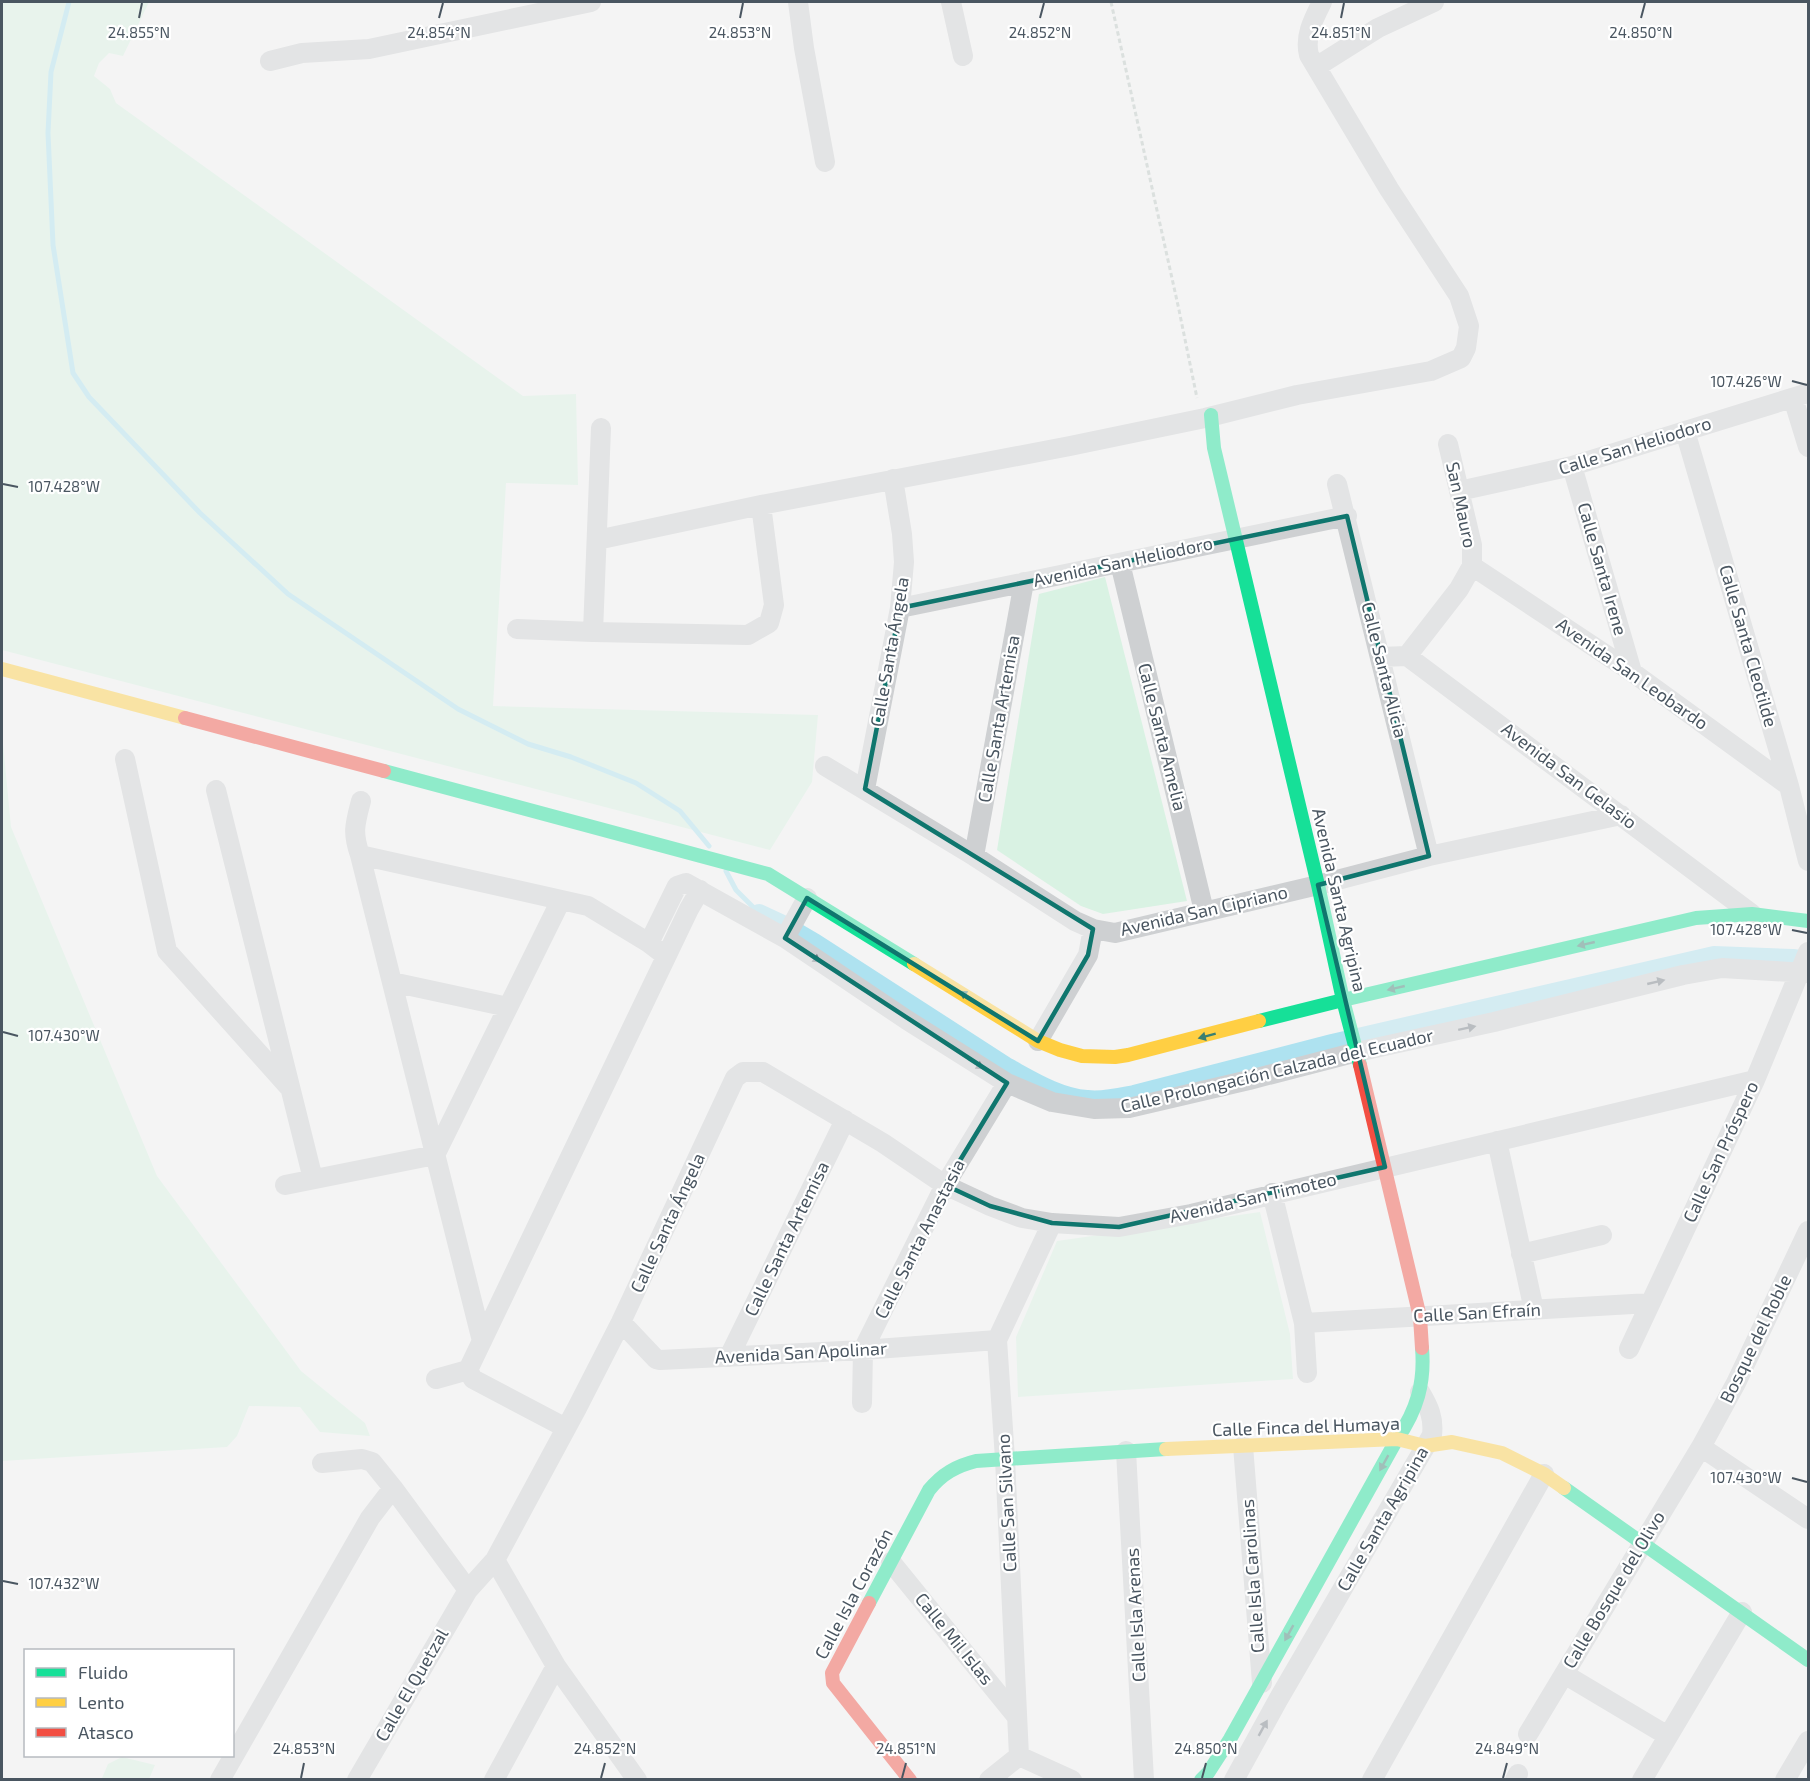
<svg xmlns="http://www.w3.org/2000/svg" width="1810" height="1781" font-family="'Exo 2',sans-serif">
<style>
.green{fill:#d9f2e3}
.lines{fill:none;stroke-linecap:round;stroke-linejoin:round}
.stream{stroke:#aee2f0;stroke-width:5}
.canal{stroke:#aee2f0;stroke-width:18}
.path{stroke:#bcc7c4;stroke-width:3;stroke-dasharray:4.5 3;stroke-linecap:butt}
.street{stroke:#ced0d2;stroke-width:20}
.fast{stroke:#16e098;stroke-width:14}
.slow{stroke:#ffcf43;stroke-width:14}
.jam{stroke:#f24e42;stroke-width:14}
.oneway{fill:#3a7f72}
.oneway2{fill:#727b83}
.marked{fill:none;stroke:#0f766e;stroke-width:4.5;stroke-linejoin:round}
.ticks{fill:none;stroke:#4a5661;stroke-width:2}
.labels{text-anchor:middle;stroke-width:4.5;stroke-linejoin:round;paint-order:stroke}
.street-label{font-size:18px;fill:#4a5661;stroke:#fff}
.ticks-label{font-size:15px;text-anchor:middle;fill:#4a5661;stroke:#fff;stroke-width:4.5;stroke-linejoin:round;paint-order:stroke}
</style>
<rect width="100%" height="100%" fill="#f4f4f4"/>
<path class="green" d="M2 2H149L123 56 109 53 99 63 94 76 110 89 116 103 523 396 576 394 578 485 506 483 493 706 818 715 812 782 770 850 2 650Z
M1105 577 1187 901 1103 914 1081 906 997 850 1039 594Z
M2 733 11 827 157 1176 301 1371 365 1423 370 1436 320 1432 300 1407 249 1406 237 1436 227 1447 2 1461Z
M1260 1212 1290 1334 1293 1379 1018 1397 1016 1337 1057 1241Z
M122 1757 155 1765 149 1779H98L102 1778 108 1764Z"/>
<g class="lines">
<path class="stream" d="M69 2 51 72 48 133 53 245 73 373 89 397 200 513 288 594 458 709 528 744 571 757 636 783 680 811 709 846
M726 871 736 890 759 913"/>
<path class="canal" d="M759 913 787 926 816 943 1008 1067C1032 1080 1059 1097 1087 1099 1103 1101 1119 1097 1134 1094L1332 1043 1714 955 1793 958 1808 960"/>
<path class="path" d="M1111 2 1179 310 1197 398"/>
<path class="street" d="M798 2 804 48 825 162
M951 2 963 56
M270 61 302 53 369 49 591 2
M1316 67 1378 28 1434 2
M1793 398 1808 447
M1685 431 1789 786 1808 861
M1572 466 1632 672
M1337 484 1429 856
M1459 491 1572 466 1808 393
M597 540 761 505 1070 446 1205 418 1297 395 1431 371 1461 358 1466 348 1469 326 1459 296 1389 189 1309 55C1304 36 1314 18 1322 2
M1120 563 1204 911
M1472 566 1632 672 1789 786
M900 608 1347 516
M517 629 593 632 748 635 769 623 774 605 761 505
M593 632 601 428
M1407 656 1459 589 1472 566V545L1448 444
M1380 657 1407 656 1752 914
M125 759 167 951 288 1086
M825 766 974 856 1075 921 1093 929 1115 933 1318 885 1429 856 1621 815
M865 789 900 608 904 562 902 534 893 479
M216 790 313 1179
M361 801C355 824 352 832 360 855L482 1341
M360 855 588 906 649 943 666 956
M974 856 1024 582
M807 898 785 938 907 1020 1007 1083 1052 1102 1094 1109 1129 1108 1249 1080 1357 1052 1494 1022 1683 975 1722 968 1808 973
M649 943 677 886 686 883 785 938
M392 982 508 1007
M1038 1041 1088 955 1093 929
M1497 1141 1534 1310
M285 1185 435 1155 561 900
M1272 1193 1304 1323 1307 1373
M1521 1254 1602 1235
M621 1322 656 1359 660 1360 863 1350 997 1340
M1304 1323 1650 1303
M1629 1349 1755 1080 1808 952
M729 1357 845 1120
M468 1370 473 1379 566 1428
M436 1379 468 1370 689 909 700 890
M862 1403 863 1350 945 1185 1007 1083
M1243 1446 1262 1683
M1701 1447 1808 1519
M1126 1451 1144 1780
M322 1463 362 1459 372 1462 393 1488 468 1590
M495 1560 556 1666 637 1780
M891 1562 1017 1717
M1564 1674 1668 1736
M1528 1734 1701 1447 1736 1383 1808 1231
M1019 1756 1072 1780
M220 1780 370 1518 393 1488
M357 1780 468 1590 495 1560 577 1408 621 1322 735 1078 743 1072H763L883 1143 945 1185 990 1206 1022 1218 1052 1223 1119 1227 1191 1214 1755 1080
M494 1780 556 1666
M989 1780 1019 1756 1005 1459 997 1340 1052 1223
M1234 1780 1278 1700 1432 1435C1434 1418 1429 1407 1420 1392
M1372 1780 1544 1474
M1515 1780 1518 1774
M1642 1780 1742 1612
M1785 1780 1808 1741"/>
<path class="fast" d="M1211 415 1214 448 1318 885 1343 1000 1360 1065
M384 771 768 874 914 964
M1259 1021 1343 1000 1696 918 1752 914 1808 921
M1564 1488 1808 1660
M869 1603 929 1490C942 1474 956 1466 976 1461L1166 1449
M1201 1780 1208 1773 1230 1739 1397 1439C1417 1410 1425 1383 1422 1348"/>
<path class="slow" d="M2 669 185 718
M914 964 1038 1041 1060 1050 1082 1056 1115 1057 1128 1055 1259 1021
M1166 1449 1397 1439 1425 1446 1452 1442 1502 1453 1544 1474 1564 1488"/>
<path class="jam" d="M185 718 384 771
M1360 1065 1420 1317 1422 1348
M869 1603 832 1673 833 1683 910 1780"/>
</g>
<defs><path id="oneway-solid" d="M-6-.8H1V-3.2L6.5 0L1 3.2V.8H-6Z" transform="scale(1.5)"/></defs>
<g class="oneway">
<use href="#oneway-solid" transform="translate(1586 944) rotate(167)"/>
<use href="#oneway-solid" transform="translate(1396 988) rotate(167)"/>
<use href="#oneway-solid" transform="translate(967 996) rotate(-148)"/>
<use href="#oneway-solid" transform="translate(1207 1036) rotate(165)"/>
<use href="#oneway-solid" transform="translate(1384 1463) rotate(119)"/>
<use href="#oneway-solid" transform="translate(1289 1633) rotate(119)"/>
</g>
<g class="oneway2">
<use href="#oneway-solid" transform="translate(813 957) rotate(34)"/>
<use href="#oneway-solid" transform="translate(1656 982) rotate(-13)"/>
<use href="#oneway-solid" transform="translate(1467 1028) rotate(-12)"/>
<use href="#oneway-solid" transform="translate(976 1064) rotate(32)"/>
<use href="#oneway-solid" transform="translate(1263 1728) rotate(-61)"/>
</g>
<path d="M0 0H1810V1781H0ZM1347 516 1429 856 1318 885 1385 1167 1119 1227 1052 1223 990 1206 945 1185 1007 1083 785 938 807 898 1038 1041 1088 955 1093 929 865 789 900 608Z" fill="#f4f4f4" fill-opacity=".55" fill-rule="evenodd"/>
<path class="marked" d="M1347 516 1429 856 1318 885 1385 1167 1119 1227 1052 1223 990 1206 945 1185 1007 1083 785 938 807 898 1038 1041 1088 955 1093 929 865 789 900 608Z"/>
<path class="ticks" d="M139 18 142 3M439 18 443 3M740 18 743 3M1040 18 1044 3M1341 18 1344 3M1641 18 1645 3M1792 381 1807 385M3 484 18 487M1792 930 1807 933M3 1032 18 1036M1792 1478 1807 1482M3 1581 18 1584M301 1778 304 1763M601 1778 605 1763M902 1778 906 1763M1202 1778 1206 1763M1503 1778 1507 1763"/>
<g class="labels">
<g class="street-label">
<text transform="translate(1635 446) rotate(-17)" y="6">Calle San Heliodoro</text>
<text transform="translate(1461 505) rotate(78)" y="6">San Mauro</text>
<text transform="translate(1123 562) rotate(-12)" y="6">Avenida San Heliodoro</text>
<text transform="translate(1602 569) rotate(74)" y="6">Calle Santa Irene</text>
<text transform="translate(1748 646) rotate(74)" y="6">Calle Santa Cleotilde</text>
<text transform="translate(890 652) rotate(-80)" y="6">Calle Santa Ángela</text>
<text transform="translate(1384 670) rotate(76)" y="6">Calle Santa Alicia</text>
<text transform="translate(1632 674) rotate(35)" y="6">Avenida San Leobardo</text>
<text transform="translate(999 719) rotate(-80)" y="6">Calle Santa Artemisa</text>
<text transform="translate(1162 737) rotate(76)" y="6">Calle Santa Amelia</text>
<text transform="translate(1569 776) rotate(37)" y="6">Avenida San Gelasio</text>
<text transform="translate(1339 900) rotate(77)" y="6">Avenida Santa Agripina</text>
<text transform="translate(1204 911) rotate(-13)" y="6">Avenida San Cipriano</text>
<text transform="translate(1277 1071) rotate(-13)" y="6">Calle Prolongación Calzada del Ecuador</text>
<text transform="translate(1721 1152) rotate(-65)" y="6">Calle San Próspero</text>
<text transform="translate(1253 1198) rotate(-13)" y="6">Avenida San Timoteo</text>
<text transform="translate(668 1223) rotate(-65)" y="6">Calle Santa Ángela</text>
<text transform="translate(787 1239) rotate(-64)" y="6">Calle Santa Artemisa</text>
<text transform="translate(920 1239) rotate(-63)" y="6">Calle Santa Anastasia</text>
<text transform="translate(1477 1313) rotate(-3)" y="6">Calle San Efraín</text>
<text transform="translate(1756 1339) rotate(-64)" y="6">Bosque del Roble</text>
<text transform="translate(801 1353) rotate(-3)" y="6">Avenida San Apolinar</text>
<text transform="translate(1306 1427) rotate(-2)" y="6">Calle Finca del Humaya</text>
<text transform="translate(1007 1503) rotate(-93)" y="6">Calle San Silvano</text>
<text transform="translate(1383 1519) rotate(-60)" y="6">Calle Santa Agripina</text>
<text transform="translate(1253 1576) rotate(-94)" y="6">Calle Isla Carolinas</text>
<text transform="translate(1614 1590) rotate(-59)" y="6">Calle Bosque del Olivo</text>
<text transform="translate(854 1594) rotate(-62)" y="6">Calle Isla Corazón</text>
<text transform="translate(1136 1615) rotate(-93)" y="6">Calle Isla Arenas</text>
<text transform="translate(954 1639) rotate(51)" y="6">Calle Mil Islas</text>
<text transform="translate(412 1685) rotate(-60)" y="6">Calle El Quetzal</text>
</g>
</g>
<g class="ticks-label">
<text x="139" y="38">24.855°N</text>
<text x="439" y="38">24.854°N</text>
<text x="740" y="38">24.853°N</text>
<text x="1040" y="38">24.852°N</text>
<text x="1341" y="38">24.851°N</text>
<text x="1641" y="38">24.850°N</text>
<text x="1746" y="387">107.426°W</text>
<text x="64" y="492">107.428°W</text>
<text x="1746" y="935">107.428°W</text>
<text x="64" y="1041">107.430°W</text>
<text x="1746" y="1483">107.430°W</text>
<text x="64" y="1589">107.432°W</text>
<text x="304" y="1754">24.853°N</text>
<text x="605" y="1754">24.852°N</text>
<text x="906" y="1754">24.851°N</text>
<text x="1206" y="1754">24.850°N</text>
<text x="1507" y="1754">24.849°N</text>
</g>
<rect width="1810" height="1781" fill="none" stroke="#4a5661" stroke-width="6"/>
<rect x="24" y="1649" width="210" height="108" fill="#ffffff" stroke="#b7bbc0" stroke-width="1.5"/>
<rect x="36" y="1668" width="30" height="9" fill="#16e098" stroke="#b7bbc0" stroke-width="1.5"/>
<text x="78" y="1679" font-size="18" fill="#4a5661">Fluido</text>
<rect x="36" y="1698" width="30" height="9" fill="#ffcf43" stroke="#b7bbc0" stroke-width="1.5"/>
<text x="78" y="1709" font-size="18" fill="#4a5661">Lento</text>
<rect x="36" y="1728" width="30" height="9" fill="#f24e42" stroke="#b7bbc0" stroke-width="1.5"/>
<text x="78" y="1739" font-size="18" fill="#4a5661">Atasco</text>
</svg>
